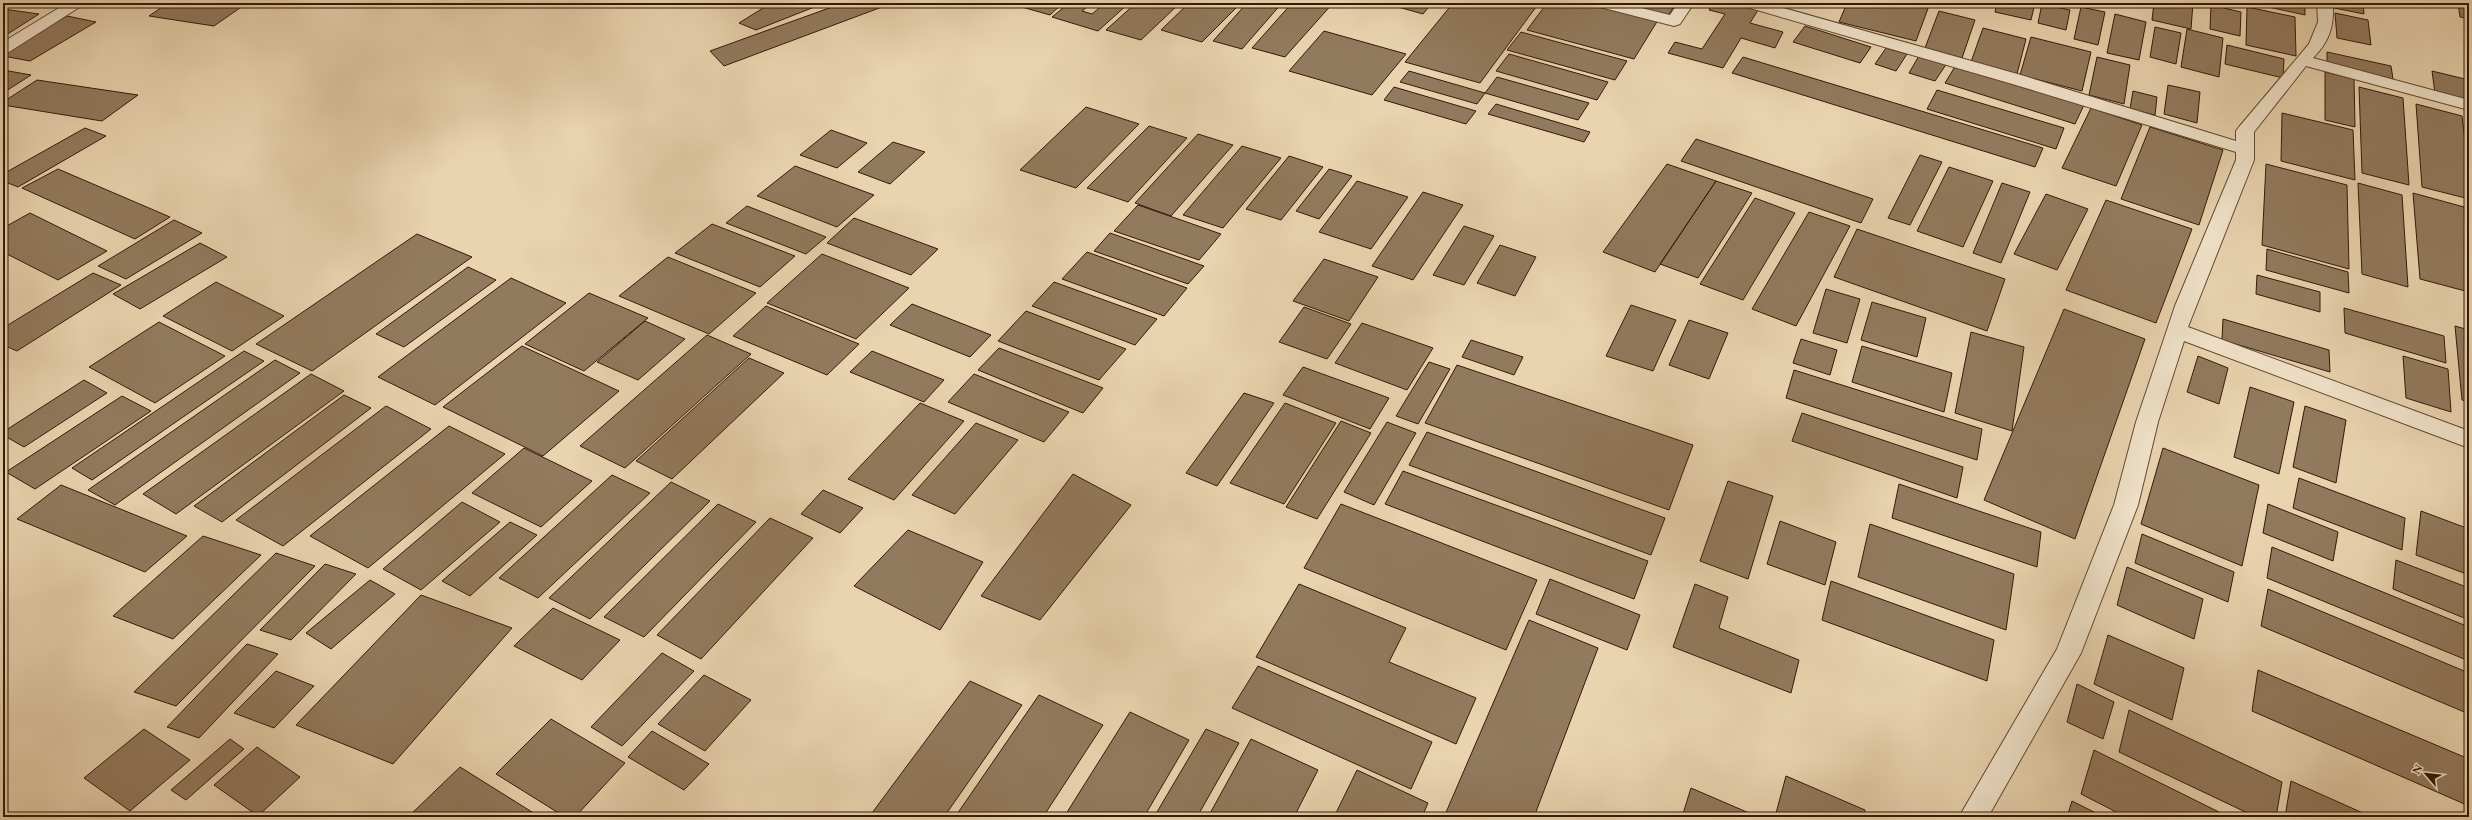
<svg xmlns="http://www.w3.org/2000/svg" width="2472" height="820" font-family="'EB Garamond',serif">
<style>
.building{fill:#927a5e;stroke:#341907}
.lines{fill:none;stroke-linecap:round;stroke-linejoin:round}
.minor-casing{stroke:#614831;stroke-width:2}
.minor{fill:#f1e3cb;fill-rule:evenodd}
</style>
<rect width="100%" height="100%" fill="#e9d4af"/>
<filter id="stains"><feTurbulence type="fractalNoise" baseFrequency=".005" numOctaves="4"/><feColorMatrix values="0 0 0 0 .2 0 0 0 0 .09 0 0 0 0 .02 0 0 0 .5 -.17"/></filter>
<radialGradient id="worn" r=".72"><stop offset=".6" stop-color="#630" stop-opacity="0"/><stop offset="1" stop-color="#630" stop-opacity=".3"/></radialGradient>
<path class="building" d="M168 3H247L214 26 149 16Z
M771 3H819L822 4 756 30 739 23Z
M843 3H878L882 7 724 66 710 51Z
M1026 3H1063L1050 15 1022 7Z
M1069 3H1092L1082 11 1092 14 1105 3H1129L1098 31 1052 17Z
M1136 3H1180L1141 40 1106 30Z
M1189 3H1241L1202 42 1161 30Z
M1247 3H1282L1242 49 1213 41Z
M1292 3H1333L1285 57 1252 48Z
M1384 3H1432L1423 14Z
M1453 3H1539L1480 83 1405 62Z
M1547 3H1592L1658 20 1634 59 1527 30Z
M1619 3H1676L1668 16Z
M1713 3H1731L1758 10 1750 23 1783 32 1775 48 1741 38 1723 68 1668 53 1675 42 1702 49 1725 14 1709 10Z
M1847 3H1930L1916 41 1839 22Z
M1997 3H2035L2031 20 1995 12Z
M2154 3H2193L2191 29 2152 20Z
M2250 3H2305V15Z
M2333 3H2363L2364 14 2334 8Z
M2458 3H2469V19L2460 17Z
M2042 4 2070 10 2066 30 2038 23Z
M2211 5 2241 12 2240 36 2210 29Z
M2081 7 2105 12 2098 45 2074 39Z
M2247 7 2295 17 2296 56 2246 45Z
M3 9 39 14 3 37Z
M1939 11 1975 20 1962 58 1925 48Z
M2335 13 2368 20 2371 45 2337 38Z
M2115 14 2146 22 2139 60 2107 53Z
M67 16 96 22 30 61 3 56V53Z
M1805 26 1871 47 1860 63 1793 42Z
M2155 27 2181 33 2176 64 2150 57Z
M1983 28 2026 39 2017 74 1971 62Z
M2187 29 2223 38 2219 77 2181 67Z
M1324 31 1406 54 1372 95 1289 71Z
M1521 32 1627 61 1615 80 1507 50Z
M2031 37 2091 52 2082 91 2020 75Z
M2227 45 2284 59 2283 78 2225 64Z
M1886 48 1907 54 1896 71 1875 64Z
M2327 52 2391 66 2393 79 2327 64Z
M1509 54 1608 82 1597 100 1496 71Z
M1920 54 1947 63 1935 81 1909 73Z
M1743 57 2043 148 2035 167 1732 73Z
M2097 57 2130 65 2124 104 2089 95Z
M1956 65 2084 105 2075 124 1945 83Z
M3 70 31 75 3 93Z
M1409 71 1485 93 1477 104 1400 82Z
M2432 71 2469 80V101L2435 93Z
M2325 72 2354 79 2355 127 2325 120Z
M1497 77 1589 103 1578 120 1485 93Z
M37 80 138 95 102 121 3 105V102Z
M2168 85 2200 92 2197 123 2164 114Z
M1394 87 1476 111 1466 124 1384 100Z
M2359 87 2403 98 2409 185 2362 173Z
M1937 90 2064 128 2056 149 1927 109Z
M2133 91 2157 97 2155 115 2130 109Z
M1496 104 1590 132 1584 142 1488 114Z
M2416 104 2462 116 2469 175V199L2422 187Z
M1086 107 1139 124 1076 188 1020 170Z
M2091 108 2142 125 2116 186 2062 168Z
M2282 113 2353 130 2355 180 2281 161Z
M1149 126 1187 138 1128 202 1087 188Z
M2150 127 2223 150 2199 225 2121 199Z
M85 128 106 136 18 187 3 181V174Z
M831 130 867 143 837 168 800 155Z
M1198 134 1233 145 1171 216 1135 203Z
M1696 139 1873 199 1861 223 1681 161Z
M893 142 925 152 890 184 858 172Z
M1242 146 1281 158 1223 228 1183 215Z
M1920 155 1942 162 1910 225 1888 218Z
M1289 156 1323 167 1281 220 1246 209Z
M1667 164 1716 181 1655 272 1603 252Z
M2266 164 2347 185 2349 269 2262 245Z
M795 166 874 195 837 227 757 196Z
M1949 167 1993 181 1963 247 1917 231Z
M58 169 170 217 135 239 22 188Z
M1329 169 1352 176 1319 219 1296 211Z
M1357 181 1408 197 1371 249 1319 232Z
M1716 181 1752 193 1698 278 1660 264Z
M2002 183 2030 192 2001 263 1973 253Z
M2358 183 2402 195 2408 287 2362 274Z
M1423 192 1463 205 1413 280 1372 266Z
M2413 193 2464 207 2469 248V292L2420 279Z
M2046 194 2088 209 2057 270 2014 254Z
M1755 198 1795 213 1743 300 1700 284Z
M2106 200 2192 229 2156 323 2066 290Z
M1138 205 1221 234 1199 260 1114 231Z
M747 206 826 237 806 254 726 223Z
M1809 212 1850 226 1796 326 1752 309Z
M30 213 107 251 58 280 3 252V228Z
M854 218 938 249 911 275 827 243Z
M174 220 202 233 126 279 98 266Z
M712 224 795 256 760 287 675 253Z
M1464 226 1494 236 1464 285 1433 275Z
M1857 229 2005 279 1987 331 1834 277Z
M1110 233 1204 266 1188 284 1094 251Z
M417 234 472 257 312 371 256 344Z
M200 243 227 257 140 309 113 294Z
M1500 245 1536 257 1515 296 1477 283Z
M2267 249 2348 272 2349 293 2266 270Z
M1087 252 1187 288 1164 316 1062 279Z
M822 254 909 288 856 339 767 303Z
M668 257 756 293 709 334 619 296Z
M1324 259 1378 277 1349 321 1293 301Z
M468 267 496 280 404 347 376 334Z
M93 273 121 285 17 351 3 345V328Z
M2257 275 2320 292V312L2256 294Z
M511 278 566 303 435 405 378 377Z
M216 282 284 316 232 351 163 316Z
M1054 282 1157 319 1135 345 1032 306Z
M1826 289 1860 299 1847 343 1813 333Z
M589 293 648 318 584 371 525 344Z
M1872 302 1926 318 1917 357 1861 340Z
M912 304 991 335 970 357 890 325Z
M1631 305 1676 320 1653 371 1606 356Z
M766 306 859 344 827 375 733 336Z
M1304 307 1351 324 1327 359 1279 342Z
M2344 308 2444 336 2446 363 2345 333Z
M2064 309 2145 339 2075 539 1984 500Z
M1026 311 1126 349 1099 380 998 341Z
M2223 319 2329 350 2330 372 2222 340Z
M1689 320 1728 333 1709 379 1669 365Z
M645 321 685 339 638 380 597 362Z
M159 322 225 356 155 403 89 367Z
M1362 323 1433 348 1407 390 1335 363Z
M2455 326 2469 330V402L2462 400Z
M1971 332 2024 347 2012 431 1955 413Z
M707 335 751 354 625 468 580 446Z
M1801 339 1837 350 1830 375 1793 363Z
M1471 340 1523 357 1514 375 1462 357Z
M522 346 619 391 543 456 443 407Z
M1862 346 1952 373 1944 412 1852 382Z
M999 348 1103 388 1083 413 978 370Z
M244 351 264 361 92 480 72 468Z
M872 351 944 380 924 402 850 372Z
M2198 356 2228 368 2219 404 2187 392Z
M2403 356 2448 369 2451 412 2406 398Z
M749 358 784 373 672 479 636 461Z
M275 360 300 373 115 505 88 490Z
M1429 362 1450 369 1418 424 1396 416Z
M1457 365 1693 445 1669 510 1425 423Z
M1303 367 1389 398 1370 429 1283 395Z
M1794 370 1982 429 1977 460 1786 398Z
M311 374 344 391 176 514 143 494Z
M974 374 1069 412 1044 442 948 402Z
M84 380 107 393 24 447 3 435V432Z
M2250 387 2294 402 2279 474 2234 457Z
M1244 393 1274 403 1217 486 1186 473Z
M344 395 371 408 222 522 194 506Z
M122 396 151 411 35 489 6 472Z
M920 403 964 421 894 500 848 479Z
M1285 403 1336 423 1284 504 1230 483Z
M386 406 431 429 283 546 236 520Z
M2305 406 2346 420 2336 483 2293 467Z
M1802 413 1963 467 1957 498 1792 441Z
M1341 421 1371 433 1317 519 1286 507Z
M1387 422 1416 433 1374 505 1344 492Z
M976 423 1018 440 955 514 912 495Z
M449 426 505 454 368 568 310 536Z
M1427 432 1665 518 1651 555 1409 465Z
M524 448 592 481 541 527 472 493Z
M2163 448 2259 485 2242 566 2141 524Z
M1403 471 1648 561 1634 599 1385 504Z
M1073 474 1131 505 1040 620 981 596Z
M612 475 650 493 538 598 499 578Z
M2299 478 2405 518 2402 550 2293 508Z
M1728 481 1773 496 1748 579 1700 561Z
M671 482 710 501 590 619 549 598Z
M1899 484 2041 532 2037 567 1892 518Z
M61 485 187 536 145 572 17 519Z
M823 490 863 508 840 533 801 514Z
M462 502 500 522 421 590 383 569Z
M718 504 756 522 644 637 604 617Z
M1341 504 1537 580 1506 650 1304 568Z
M2268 504 2338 532 2333 561 2263 533Z
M2421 511 2469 529V575L2416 555Z
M770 518 813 538 701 659 657 635Z
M1780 521 1836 542 1825 585 1767 564Z
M510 522 537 535 470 596 442 581Z
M1870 524 2014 574 2006 630 1858 577Z
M908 530 983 562 940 630 854 586Z
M2142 534 2234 572 2228 602 2135 563Z
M203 536 261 555 173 639 113 616Z
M2272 547 2469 627V661L2267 578Z
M276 553 315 566 176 706 134 692Z
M2396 560 2469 588V620L2393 589Z
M325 564 356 574 291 640 260 630Z
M2127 567 2203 599 2194 639 2117 605Z
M1550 579 1640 615 1627 650 1536 614Z
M370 580 395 594 331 649 306 633Z
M1831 581 1994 640 1987 681 1822 620Z
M1299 584 1406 628 1389 662 1476 698 1456 744 1256 657Z
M1695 584 1728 597 1719 628 1799 660 1791 693 1673 647Z
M2268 589 2469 673V714L2261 626Z
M421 595 512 628 393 764 296 725Z
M553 608 620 640 582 680 514 646Z
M1529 620 1598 648 1534 817H1444Z
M2108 635 2184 668 2172 720 2094 684Z
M247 644 278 654 199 738 167 727Z
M662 653 694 671 622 746 591 727Z
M1258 666 1432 742 1411 789 1232 708Z
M2258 670 2469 759V806L2252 711Z
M276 671 314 686 274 728 234 713Z
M704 675 751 700 705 751 658 724Z
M970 681 1022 705 944 817H869Z
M2077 684 2114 702 2103 739 2067 722Z
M1039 695 1103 725 1043 817H955Z
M2129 710 2282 782 2276 817H2256L2119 752Z
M1130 712 1189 740 1144 817H1064Z
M551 719 625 763 575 817H565L496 774Z
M144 729 190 760 130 811 84 778Z
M1206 729 1239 743 1197 817H1154Z
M652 731 709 764 684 790 628 757Z
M230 739 244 749 186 800 171 790Z
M1251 739 1318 770 1294 817H1208Z
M257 747 300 777 258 816 214 785Z
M2094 750 2229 817H2126L2081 794Z
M460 767 540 817H408Z
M1357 770 1428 803 1422 817H1334Z
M1786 776 1865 810 1864 817H1775Z
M2291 781 2372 817H2285Z
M1691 788 1756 816V817H1682Z
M2072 801 2104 817H2067Z"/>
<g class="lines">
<defs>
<path id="minor" d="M67 3H86L9 52 3 54V42Z
M1594 3H1621L1670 15 1678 3H1694L1680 24 1674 26 1596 6Z
M1741 3H1766L2021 75 2236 141V131L2239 127 2309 44 2318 22 2317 3H2333C2334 26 2330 41 2313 58L2469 100V110L2306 66 2254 132V160L2188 327 2469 431V448L2184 341 2158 422 2138 505 2081 653 1988 817H1959L2057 649 2114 505 2136 422 2175 306 2236 160V152L2009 83 1743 6Z"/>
</defs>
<use href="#minor" class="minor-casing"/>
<use href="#minor" class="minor"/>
</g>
<rect width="2472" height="820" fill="none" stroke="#e9d4af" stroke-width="16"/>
<rect x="4" y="4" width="2464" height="812" fill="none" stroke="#341907" stroke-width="2"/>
<rect x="8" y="8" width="2456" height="804" fill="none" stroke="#341907"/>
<g transform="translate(2426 774) rotate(298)" stroke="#f1e3cb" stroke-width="3" paint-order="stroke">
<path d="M0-3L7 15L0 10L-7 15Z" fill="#341907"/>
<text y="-6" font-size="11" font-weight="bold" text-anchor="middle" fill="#341907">N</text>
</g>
<rect width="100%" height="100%" filter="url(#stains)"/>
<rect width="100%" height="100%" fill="url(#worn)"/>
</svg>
